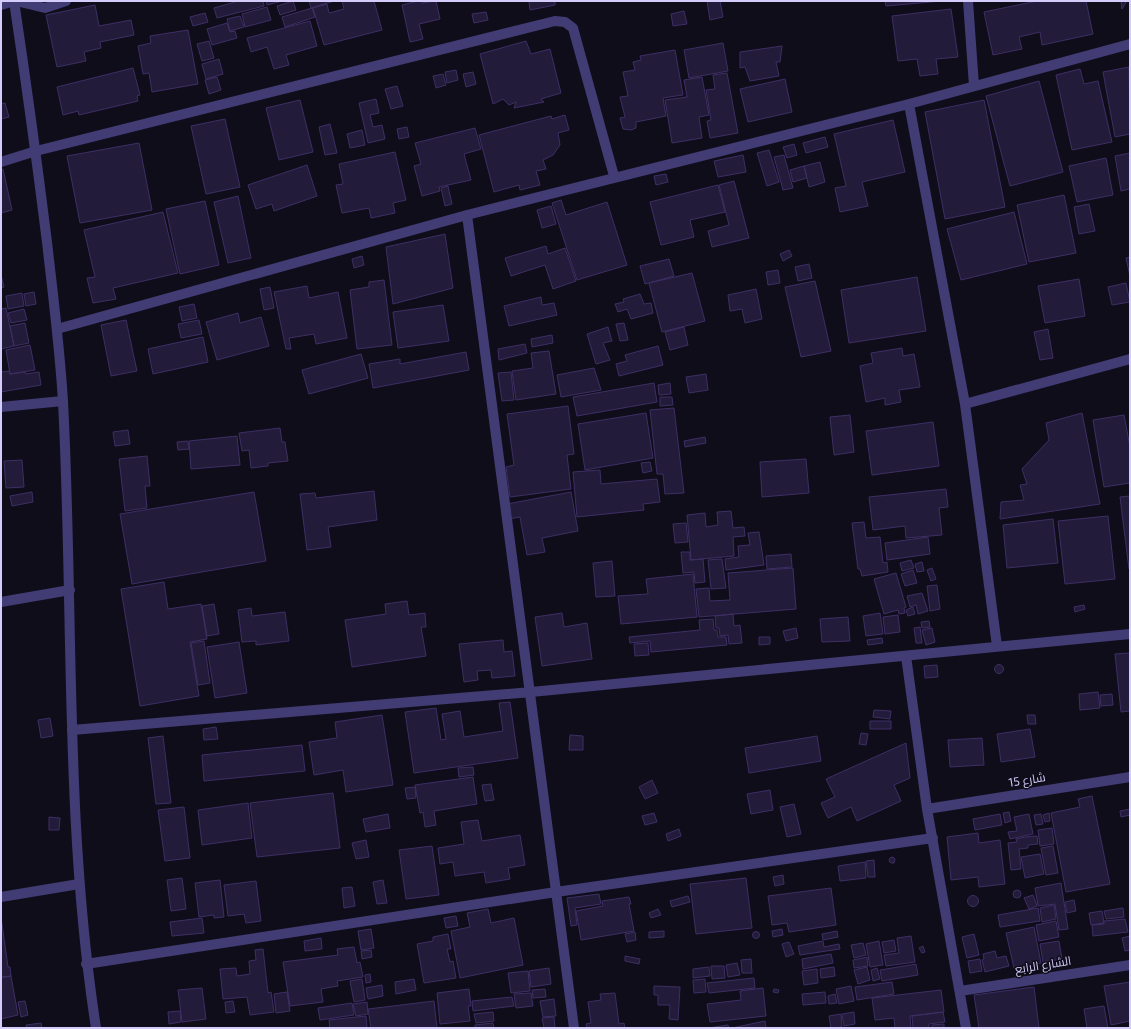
<svg xmlns="http://www.w3.org/2000/svg" width="1131" height="1029" font-family="'Exo 2',Cairo,sans-serif">
<style>
.building{fill:#231b3a;stroke:#3d2f64}
.lines{fill:none;stroke-linecap:round;stroke-linejoin:round}
.minor{stroke:#423c75;stroke-width:10}
.tertiary{stroke:#423c75;stroke-width:10}
.labels{text-anchor:middle;stroke-width:3;stroke-linejoin:round;paint-order:stroke}
.street-label{font-size:12px;fill:#d4ccfa;stroke:#100d1b}
</style>
<rect width="100%" height="100%" fill="#100d1b"/>
<path class="building" d="M238 1H263L264 6 217 18 214 8Z
M266 1H283L267 5Z
M293 1 296 10 280 15 277 6Z
M309 1H334L311 8Z
M342 1H374L382 30 324 45 313 8 327 4 329 13 344 9Z
M418 1H422V3L436 1 440 19 419 24 423 39 410 42 402 5Z
M529 1H555V5L530 10Z
M707 1H720L723 17 710 20Z
M885 1H942L886 6Z
M1037 1H1086L1093 34 1042 45 1040 32 1019 37 1022 49 993 55 984 12Z
M1121 1H1127L1122 9Z
M95 5 99 26 131 20 134 35 100 42 101 48 84 52 86 61 57 67 46 15Z
M267 7 271 20 245 27 242 14Z
M312 8 315 17 285 27 282 17Z
M951 9 958 57 936 59 938 74 920 76 917 59 898 61 892 16Z
M684 11 687 24 673 26 671 14Z
M486 12 488 20 474 23 472 14Z
M205 13 208 22 193 26 190 17Z
M240 16 244 27 230 31 227 19Z
M310 21 317 46 286 55 289 65 274 69 267 47 251 52 247 38Z
M227 23 230 32 235 31 237 38 212 45 207 29Z
M188 30 198 84 152 92 149 73 143 74 138 46 151 43 150 36Z
M209 41 214 58 202 61 197 44Z
M526 41 531 54 550 49 561 93 541 99 544 102 514 108 516 102 509 105 503 99 493 104 480 54Z
M723 43 728 71 689 78 684 50Z
M782 46 780 62H776L779 76 750 81 745 67 740 68V52Z
M675 50 683 95 663 98 666 116 636 122V128L631 130 623 129 620 118 625 117 620 97 628 96 623 72 635 70 633 62 641 60 640 56Z
M219 59 223 74 206 79 202 64Z
M1129 67 1130 134 1115 137 1103 72Z
M133 68 140 95 137 96 138 101 79 115 78 111 63 115 57 87Z
M1080 69 1084 84 1098 81 1112 142 1072 150 1056 75Z
M456 70 458 80 447 83 445 72Z
M473 72 476 84 466 87 463 74Z
M727 73 738 133 710 138 707 121 711 120 706 90 715 89 713 75Z
M443 74 446 85 436 88 433 76Z
M217 77 221 90 209 94 205 80Z
M702 77 709 115 699 117 702 138 672 143 665 100 687 97 684 80Z
M785 79 792 112 748 122 740 89Z
M1039 81 1063 172 1010 186 986 96Z
M397 86 403 106 391 109 385 89Z
M376 99 379 113 370 115 373 127 382 125 385 139 368 143 359 103Z
M300 100 313 152 279 160 266 108Z
M984 100 1005 207 945 219 925 112Z
M5 103 9 117 1 119V104Z
M565 115 569 130 558 133 560 145 553 155 543 160 546 169 536 171 540 185 520 190 519 185 494 192 479 135 551 116 552 119Z
M225 119 240 187 206 194 191 126Z
M893 120 905 172 862 182 868 206 840 212 835 188 846 186 834 134Z
M330 124 337 153 325 155 319 127Z
M407 127 409 137 399 139 397 129Z
M475 128 481 149 464 154 471 180 439 187 440 191 422 196 414 166 421 164 415 143Z
M362 130 365 145 350 148 347 134Z
M825 137 828 147 806 153 803 143Z
M139 143 152 210 80 223 67 156Z
M794 144 797 155 787 158 783 147Z
M769 150 779 182 767 186 757 153Z
M395 152 406 200 393 203 395 213 371 218 369 208 342 213 336 185 343 184 339 164Z
M1130 153V189L1121 191 1115 156Z
M743 155 746 172 718 177 714 161Z
M784 155 793 188 783 190 774 157Z
M1106 158 1113 195 1077 202 1069 166Z
M820 162 825 182 809 187 804 166Z
M307 165 317 196 274 211 272 204 256 209 248 185Z
M804 166 807 178 793 182 790 170Z
M3 169 12 210 1 213V170Z
M666 174 668 182 656 185 654 176Z
M734 181 749 238 712 247 708 231 729 225 719 185Z
M718 185 725 212 690 220 694 237 661 245 650 202Z
M448 186 452 204 445 206 441 188Z
M1064 195 1076 253 1029 262 1017 205Z
M238 196 251 258 228 263 214 202Z
M561 200 566 215 607 202 627 265 577 280 552 203Z
M205 201 219 265 180 274 166 209Z
M1089 204 1095 231 1079 234 1074 207Z
M551 206 556 224 542 228 537 210Z
M163 212 178 273 113 288 116 299 93 303 87 278 95 277 84 230Z
M1014 212 1027 264 961 280 947 229Z
M445 234 453 288 393 304 386 247Z
M546 246 548 254 565 248 576 281 553 289 545 265 511 276 505 258Z
M789 250 792 256 783 261 780 254Z
M362 256 364 265 354 268 352 259Z
M1130 257V276L1126 258Z
M669 259 674 276 645 284 640 266Z
M809 264 812 278 798 281 795 267Z
M778 270 780 283 768 285 766 272Z
M692 273 705 321 662 332 649 283Z
M1 275 4 287 1 288Z
M917 277 926 331 849 343 841 290Z
M1079 279 1085 316 1045 323 1038 286Z
M384 280 392 345 357 349 350 290 369 287V282Z
M815 281 831 351 801 357 785 287Z
M1126 283 1130 302 1112 305 1108 287Z
M307 286 309 298 338 292 347 338 316 344 314 334 289 338 291 349H286L274 292Z
M270 287 274 308 264 310 260 289Z
M756 289 762 319 745 323 742 309 730 311 728 295Z
M34 292 36 304 26 306 24 294Z
M22 293 24 306 8 309 6 296Z
M640 294 644 304 651 303 653 313 631 319 627 309 618 312 615 304 624 302 623 299Z
M541 297 542 305 554 303 557 315 509 326 504 306Z
M194 304 197 318 182 321 179 307Z
M443 305 449 341 398 348 393 312Z
M6 308 14 346 1 349V309Z
M24 309 27 320 11 323 8 313Z
M238 313 240 323 261 317 269 346 217 360 206 322Z
M126 320 137 371 111 376 101 325Z
M199 320 202 334 181 338 178 324Z
M25 323 29 343 14 346 10 326Z
M624 323 628 340 620 341 616 324Z
M608 327 612 341 603 343 610 360 596 364 587 334Z
M684 327 688 345 670 350 665 332Z
M1048 329 1053 358 1040 360 1034 332Z
M552 335 553 343 532 347 531 339Z
M203 337 208 362 153 374 148 349Z
M525 344 527 353 499 360 498 349Z
M30 345 35 370 10 374 6 350Z
M658 346 663 365 619 376 616 364 627 361 625 355Z
M902 348 903 356 914 354 920 387 899 390 901 402 885 405V398L866 402 860 366 873 363 871 353Z
M549 351 556 394 516 400 512 371 533 368 531 353Z
M466 352 469 370 373 388 369 364 400 359V364Z
M361 354 368 378 309 394 302 370Z
M594 368 601 390 561 397 557 375Z
M9 371 10 374 25 372 26 374 39 372 41 385 1 392V372Z
M511 372 514 400 502 401 498 373Z
M706 374 708 390 689 393 686 377Z
M654 383 657 402 577 416 573 397Z
M670 383 671 394 659 395 658 385Z
M660 397H672L673 405 660 406Z
M568 406 574 454 567 455 571 489 510 497 506 467 514 465 507 414Z
M674 408 684 493 665 494 663 474H657L650 410Z
M646 413 653 458 585 470 578 424Z
M1082 413 1100 504 1000 519 1001 502 1024 500 1020 485 1027 484 1022 469 1049 440 1046 423Z
M850 415 854 452 834 455 830 417Z
M1124 415 1130 447V483L1104 487 1093 420Z
M933 422 939 466 872 475 866 431Z
M280 428 282 442H285L288 461 268 463V466L251 468 249 450 242 451 239 433Z
M128 430 130 444 115 446 113 432Z
M237 436 240 465 191 469 189 441Z
M705 437 706 443 685 447 684 441Z
M188 441 189 449 178 450 177 442Z
M147 456 150 486H145L147 508 125 511 119 459Z
M806 459 809 493 762 497 760 462Z
M22 460 24 487 6 488 4 461Z
M650 462 652 471 643 473 641 463Z
M600 470 601 484 657 479 660 502 643 504 644 510 577 517 573 472Z
M946 489 948 507 939 508 942 535 906 538 905 526 873 530 869 497Z
M374 491 377 520 328 527 331 547 307 550 300 494 315 493 316 498Z
M32 492 33 502 12 506 10 496Z
M254 492 266 561 132 584 120 514Z
M571 492 578 531 542 538 545 552 527 555 520 517 509 519 507 504Z
M1130 496V569H1129L1120 497Z
M731 511 733 528 744 527 745 536 733 537 734 556 691 560 687 515 705 513 706 527 718 525 717 512Z
M1108 516 1115 579 1065 584 1058 521Z
M1053 519 1058 563 1007 568 1003 525Z
M864 522 866 538 880 537 883 563 887 562 888 572 862 576 860 569H858L852 523Z
M686 523 688 542 675 543 673 524Z
M759 532 764 565 726 570 725 559 739 557 738 546 750 545 748 533Z
M928 537 930 554 887 560 885 543Z
M681 552H690V560L703 559 705 582 695 583 694 572 683 573Z
M791 554 792 567 767 569 766 556Z
M722 559 726 588 711 589 708 560Z
M911 560 914 568 902 571 900 563Z
M612 561 615 596 596 597 593 563Z
M922 562 924 571 917 572 915 564Z
M793 568 796 609 699 617 696 589 709 588 710 601 730 600 728 573Z
M932 568 936 579 931 581 927 570Z
M913 570 917 583 905 586 901 574Z
M896 573 906 607 904 608 905 613 899 614 898 610 884 614 874 579Z
M693 574 697 617 621 624 618 596 648 594 646 579Z
M164 582 168 609 201 604 207 639 190 642 199 696 140 706 121 589Z
M937 585 940 609 930 611 927 586Z
M922 593 928 611 918 614 916 605 910 607 907 596Z
M407 601 409 615 425 613 426 627H421L426 656 352 667 345 620 386 614 385 604Z
M214 604 219 634 207 636 202 606Z
M1084 605 1085 609 1075 612 1074 607Z
M913 607 915 614 908 616 906 610Z
M251 608 252 616 285 612 289 641 256 645V641L242 642 238 610Z
M562 613 564 627 587 623 592 659 542 666 535 617Z
M880 613 883 634 866 636 863 616Z
M733 614 734 626 740 625 742 643 729 644 728 635 720 636 719 628H716L715 616Z
M898 615 900 632 885 634 883 617Z
M848 617 850 641 822 642 820 619Z
M713 619 714 630H717L718 637H726L727 645 651 652 650 641 630 643 629 637 700 630 699 620Z
M929 621 930 627 922 628 921 622Z
M920 627 922 643H916L914 628Z
M796 628 798 638 786 641 783 631Z
M932 628 935 642 926 645 922 630Z
M759 637H770V644L759 645Z
M882 638 883 643 868 645 867 640Z
M503 640 504 652 512 651 515 676 492 678 491 670 477 671 478 680 464 682 459 644Z
M204 641 210 683 198 685 191 643Z
M239 642 247 693 215 698 207 647Z
M648 643 649 655 635 656 634 644Z
M1130 653V711L1121 712 1115 654Z
M994.5 669a4.5 4.5 0 1 1 9 0a4.5 4.5 0 1 1-9 0Z
M937 665 938 677 925 678 924 666Z
M1098 692 1100 708 1080 710 1079 694Z
M1112 694 1113 705 1101 706 1100 695Z
M510 702 518 758 414 773 405 712 436 708 441 740 446 739 442 714 460 711 464 737 503 731 499 703Z
M874 710 891 711 890 719 873 717Z
M382 715 393 785 346 792 343 770 314 775 309 742 337 738 335 722Z
M1027 715H1035L1036 724H1028Z
M50 718 53 736 41 738 38 720Z
M870 721H891V729H870Z
M216 727 218 739 204 740 203 729Z
M1030 729 1035 757 1001 762 997 734Z
M861 733 868 734 866 745 859 744Z
M570 735 583 736V750H569Z
M163 736 171 803 156 804 148 738Z
M817 736 821 761 749 773 745 748Z
M982 738 984 765 950 767 948 740Z
M906 743 910 778 894 785 901 801 857 821 851 807 828 818 821 803 835 797 826 779Z
M302 745 305 771 204 781 202 755Z
M473 767 474 775 459 777 458 768Z
M473 777 477 804 434 811 436 825 425 827 423 812 420 813 415 785Z
M652 780 658 793 645 799 639 787Z
M491 784 494 800 485 801 482 785Z
M415 787 416 798 407 799 405 788Z
M770 790 773 810 751 814 747 794Z
M333 793 340 848 257 857 250 803Z
M1092 796 1110 884 1066 892 1051 813 1080 807 1078 799Z
M248 803 252 838 202 845 198 810Z
M794 804 801 834 787 837 780 807Z
M184 807 190 858 165 861 158 810Z
M1130 809V815L1121 817 1120 811Z
M1009 812 1011 821 1005 823 1003 813Z
M654 813 657 822 645 825 642 816Z
M1049 813 1050 821 1045 822 1043 815Z
M388 814 390 828 366 832 363 819Z
M1000 814 1002 825 975 830 973 819Z
M1029 814 1033 834 1010 839 1008 832 1017 831 1014 817Z
M1041 814 1043 824 1036 825 1034 815Z
M49 817 60 818 59 830H49Z
M478 820 482 841 520 835 525 865 508 868 510 879 486 883 484 872 455 876 453 862 440 864 438 848 464 844 461 822Z
M1052 828 1054 844 1040 846 1038 830Z
M679 829 681 836 668 841 666 834Z
M978 833 979 843 1000 840 1005 884 979 887 978 877 951 880 947 837Z
M1037 836 1038 844 1028 845V848L1019 849 1021 869 1011 870 1008 843 1017 842 1016 839 1026 837Z
M366 840 369 857 356 859 352 843Z
M432 846 439 895 406 899 399 850Z
M1053 846 1058 873 1046 875 1041 848Z
M1040 854 1044 874 1025 878 1021 857Z
M893 857 895 859 894 863H891L889 861 890 858Z
M874 860 875 877H868L866 861Z
M865 862 866 878 840 881 838 866Z
M783 875 784 884 775 886 773 877Z
M182 878 186 909 171 911 167 880Z
M746 878 752 928 696 934 690 884Z
M220 880 224 917 214 918V915L199 917 195 883Z
M383 880 387 903 377 904 373 882Z
M256 881 261 921 246 923 244 914 228 916 224 885Z
M1061 883 1068 929 1059 930 1055 904 1038 906 1035 888Z
M352 887 355 906 344 908 342 888Z
M831 888 836 925 789 932 787 923 772 925 768 896Z
M1013 894a4 4 0 1 1 8 0a4 4 0 1 1-8 0Z
M599 894 601 904 575 908 577 925 571 926 567 898Z
M1033 895 1037 906 1029 909 1024 898Z
M967.5 901a5.5 5.5 0 1 1 11 0a5.5 5.5 0 1 1-11 0Z
M688 896 690 902 672 907 670 901Z
M629 897 631 904H629L634 931 581 940 576 911 603 906 602 901Z
M1074 900 1076 911 1067 913 1065 902Z
M1054 905 1056 919 1042 922 1040 908Z
M1038 908 1040 921 1000 927 998 915Z
M1123 908 1124 917 1106 919 1104 911Z
M488 909 491 923 514 918 523 965 460 978 451 931 470 927 467 913Z
M658 909 661 915 651 918 649 913Z
M1102 911 1104 923 1091 925 1089 913Z
M456 916 458 926 446 928 444 918Z
M1 917 8 967H10L11 976 1 977Z
M202 918 204 933 172 936 170 922Z
M1125 919 1128 932 1093 936 1092 925 1104 924V921Z
M1056 921 1059 937 1039 941 1036 925Z
M1034 927 1041 963 1014 968 1006 933Z
M371 929 374 948 361 950 358 931Z
M782 929 783 935 773 937 772 931Z
M664 931V937L649 938V932Z
M837 931 838 937 823 940 822 934Z
M752.5 935a3.5 3.5 0 1 1 7 0a3.5 3.5 0 1 1-7 0Z
M635 932 636 940 627 942 625 934Z
M448 934 451 949H447L450 962 453 961 456 978 424 983 417 944 433 941V937Z
M974 934 979 955 967 958 962 937Z
M911 936 915 962 886 966 884 955 899 953 897 938Z
M1130 936V950L1125 951 1122 938Z
M321 938 322 949 305 951 304 941Z
M894 940 896 951 884 953 882 942Z
M823 941 824 947 839 944 840 949 800 955 798 946Z
M879 941 883 965 870 967 866 944Z
M1059 941 1062 959 1043 962 1040 944Z
M789 942 794 954 786 957 782 944Z
M863 943 866 955 854 958 851 945Z
M923 946 925 952 922 953 919 948Z
M354 947 357 963 360 962 363 977 337 981 338 986 321 989 323 1002 290 1006 283 962 338 955 337 949Z
M263 949 268 993 271 992 274 1012 250 1015 247 997 223 999 220 969 236 968 237 976 250 974 249 961 256 960 255 950Z
M371 950 372 957 362 959 361 951Z
M995 951 997 958 1006 956 1009 966 985 972 982 960 984 959 983 954Z
M831 954 833 963 803 969 802 959Z
M625 956 640 959 639 964 625 961Z
M867 957 868 966 854 968 853 960Z
M751 959 752 973H742L741 960Z
M980 959 982 971 970 973 968 961Z
M737 963 740 975 728 977 726 965Z
M916 964 918 975 882 981 880 970Z
M711 966H724L725 978 712 979Z
M709 967 710 976 693 978V969Z
M834 967 835 976 821 978 820 969Z
M867 967 870 980 858 984 854 970Z
M549 968 551 984 531 987 529 971Z
M877 968 880 979 873 981 871 970Z
M817 969 818 983 804 985 802 971Z
M528 971 530 991 511 993 508 973Z
M370 974 371 982 366 983 365 975Z
M11 976 18 1015 1 1019V978Z
M754 978 755 988 709 993 707 983Z
M362 979 365 1000 354 1002 350 981Z
M414 979 416 990 396 994 395 982Z
M705 979 706 992 694 993 693 980Z
M892 982 894 994 857 1000 855 987Z
M1130 982V1021L1111 1025 1104 986Z
M382 985 383 996 368 999 366 988Z
M654 986 680 987 678 1020 669 1019 670 1005H658V995H654Z
M851 986 854 1001 839 1004 836 989Z
M1034 987 1039 1028H979L974 995Z
M202 988 206 1019 182 1022 178 990Z
M763 988 766 1016 710 1022 707 1004 741 1000 740 991Z
M469 989 471 1006H468L470 1021 440 1024 437 993Z
M545 989 546 997 533 998 532 990Z
M774 989 779 990 778 993 773 992Z
M941 990 944 1012 910 1016 911 1028H895L894 1018 875 1020 872 998Z
M287 992 290 1011 276 1013 274 994Z
M825 992 826 1003 803 1005 802 994Z
M531 993 533 1006 516 1008 514 994Z
M615 993 619 1024 624 1023 625 1028H587L586 1024 591 1023 588 1002 601 1000 600 994Z
M835 994 837 1003 829 1004 828 996Z
M512 997 514 1006 473 1011 472 1001Z
M554 999 556 1016 543 1017 540 1001Z
M25 1001 28 1015 21 1017 18 1002Z
M233 1001 235 1012 226 1013 225 1002Z
M434 1001 437 1028H371L368 1009Z
M367 1002 368 1014 356 1016 353 1004Z
M352 1003 354 1015 320 1020 318 1008Z
M1104 1006 1108 1028H1087L1084 1009Z
M180 1011 181 1022 169 1024 168 1012Z
M493 1012 494 1021 476 1023 474 1014Z
M854 1012 855 1024 844 1026 842 1014Z
M943 1012 945 1022 929 1024V1028H913L912 1016Z
M841 1014 842 1027 831 1028 829 1016Z
M366 1016 367 1028H330L329 1020Z
M554 1017 555 1028H544L542 1018Z
M765 1021 766 1028H732Z
M41 1023 42 1028H27L26 1025Z
M493 1023 494 1028H475V1025Z
M944 1024V1028H932V1025Z
M728 1025 729 1028H708Z"/>
<g class="lines">
<path class="minor" d="M16 1 45 8 66 1
M968 1 974 86
M1 5 14 1
M909 104 965 404 997 646
M1 162 36 151 555 21 565 22 573 28 614 176
M467 215 574 1028
M57 329 467 215 909 104 1130 44
M965 404 1130 359
M1 407 63 401
M1 602 70 590
M906 656 927 809 966 1028
M72 730 531 692 1130 634
M927 809 1130 777
M1 897 79 884
M86 964 556 892 933 838
M960 991 1130 965"/>
<path class="tertiary" d="M14 1C26 81 37 162 47 242 53 296 60 349 63 402 74 611 64 821 96 1028"/>
</g>
<g class="labels">
<g class="street-label">
<text transform="translate(1027 780) rotate(-9)" y="4">شارع 15</text>
<text transform="translate(1043 965) rotate(-9)" y="4">الشارع الرابع</text>
</g>
</g>
<rect width="1131" height="1029" fill="none" stroke="#d4ccfa" stroke-width="4"/>
</svg>
